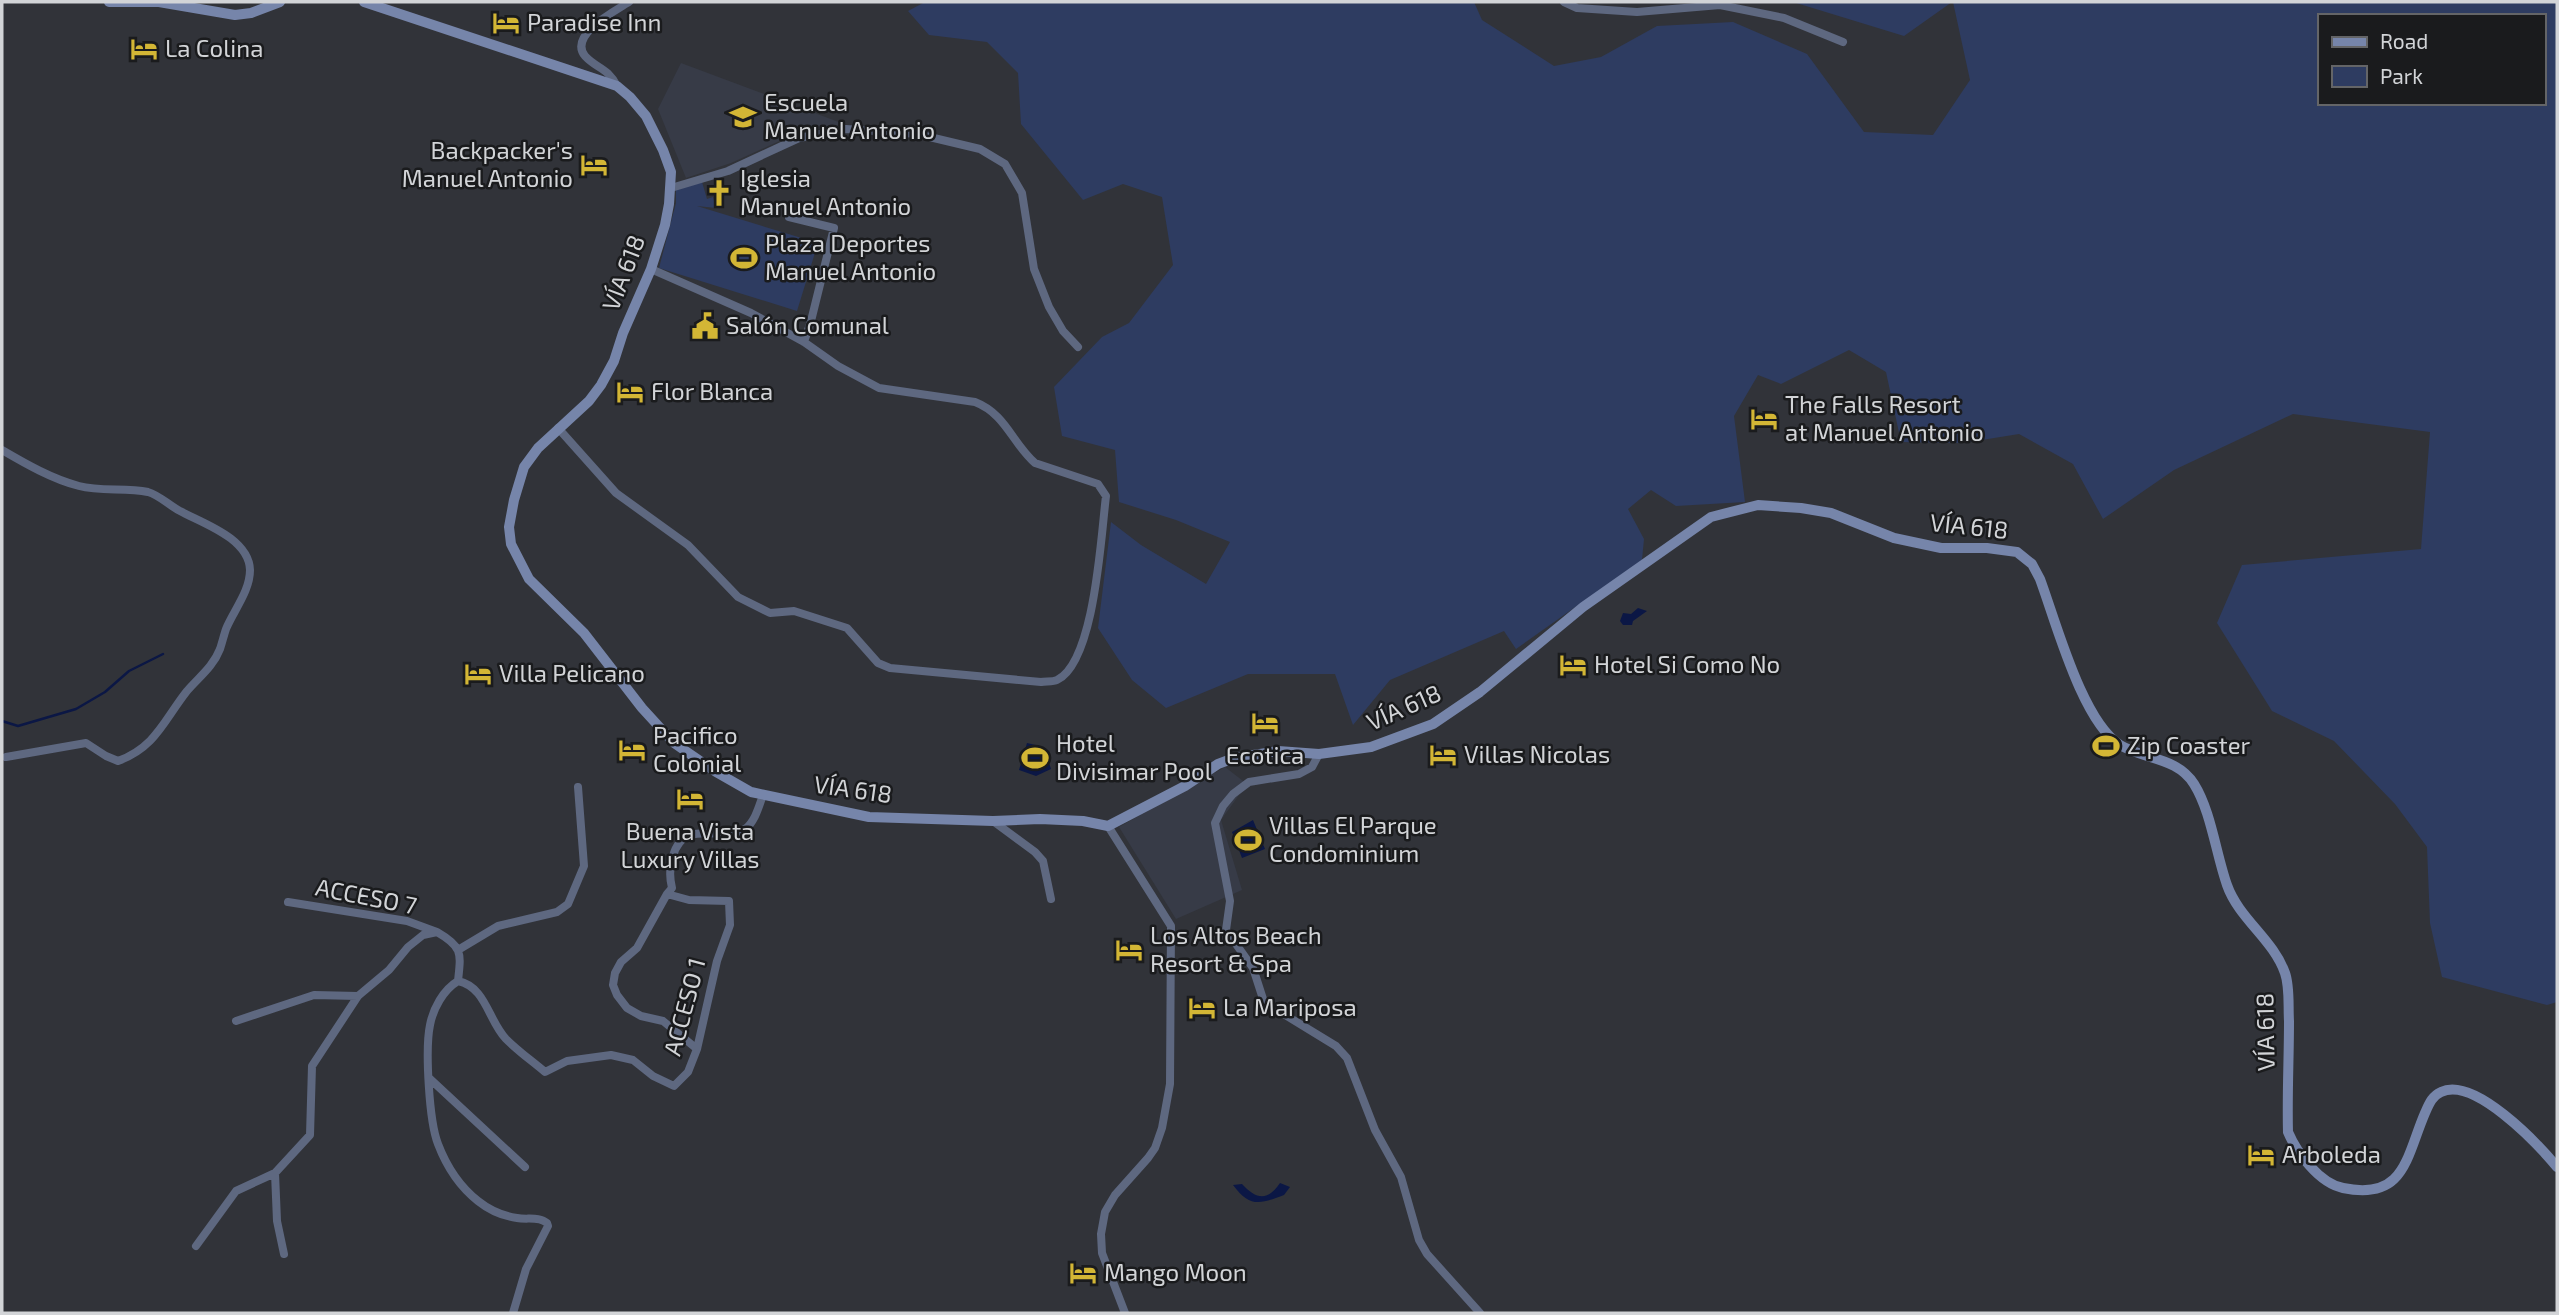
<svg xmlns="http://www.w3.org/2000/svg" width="2559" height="1315" font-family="'Exo 2',sans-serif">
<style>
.built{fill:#373b47}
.green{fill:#2e3c61;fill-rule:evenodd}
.water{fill:#0b1745}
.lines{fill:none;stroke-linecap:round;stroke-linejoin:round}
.stream{stroke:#0b1745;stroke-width:2.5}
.street{stroke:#5e6880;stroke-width:8}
.secondary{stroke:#7685aa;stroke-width:10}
.labels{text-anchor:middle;stroke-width:5;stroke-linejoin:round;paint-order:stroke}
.poi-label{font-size:24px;fill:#d2d4d7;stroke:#1a1b1d;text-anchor:start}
.street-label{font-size:24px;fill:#d2d4d7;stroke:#1a1b1d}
</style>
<rect width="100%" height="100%" fill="#313339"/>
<path class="built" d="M681 63 844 124 795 134 731 163 686 178 658 109Z
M1225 767 1247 784 1221 820 1242 890 1176 919 1119 827Z"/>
<path class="green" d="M925 2H1474L1482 20 1554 66 1601 57 1657 26 1733 22 1807 54 1864 132 1933 135 1970 80 1953 2H2557V1002L2547 1005 2442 977 2430 923 2427 847 2395 804 2334 741 2272 711 2217 623 2242 565 2421 549 2430 432 2293 414 2174 470 2103 519 2073 464 2019 434 1963 443 1901 442 1886 372 1849 350 1781 384 1758 375 1734 416 1745 502 1676 506 1651 490 1628 509 1644 539 1642 560 1516 649 1504 631 1390 680 1353 725 1335 674H1248L1166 708 1132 680 1098 628 1111 522 1141 545 1206 584 1230 542 1176 520 1119 502 1115 450 1062 436 1054 387 1102 337 1129 323 1173 265 1162 197 1123 184 1083 200 1021 124 1018 73 987 42 929 35 908 11ZM2319 16H2543V103H2319Z
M1793 2H1952L1904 36Z
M702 182 707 199 713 197 716 208 697 206 818 243 797 311 659 268 676 203V190Z"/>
<path class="water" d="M1638 608 1647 611 1633 621 1632 625H1623L1620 621 1623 613 1631 614Z
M1027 743 1044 747 1051 769 1036 776 1019 770Z
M1253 820 1265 849 1242 858 1232 832Z
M1280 1183 1290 1187 1284 1195C1260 1204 1250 1208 1233 1185L1242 1184C1256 1199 1267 1202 1280 1183Z"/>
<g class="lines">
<path class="stream" d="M2 721 18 726 76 709 105 692 129 671 163 654"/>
<path class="street" d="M1564 2 1577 8 1637 12 1720 5 1784 18 1843 42
M617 86C607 67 597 69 585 56 568 35 615 11 629 2
M671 188 728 171 799 138 846 129 917 134 980 149 1005 164 1022 193 1034 269 1049 307 1063 331 1078 347
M789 217 834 228 811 321 804 342
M558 428 616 493 688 545 738 597 770 613 794 611 847 628 878 663 890 668 1041 682C1045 681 1053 682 1057 680 1095 662 1101 535 1106 496L1098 484 1035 463C1012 443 1006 414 975 402L879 388 838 366 804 342 751 313 651 269
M2 450C26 464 52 479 79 486 101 492 126 487 148 492 159 495 170 506 180 511 202 523 249 538 250 570 250 591 234 610 226 629 224 635 222 643 220 649 213 667 199 677 187 691 164 720 156 747 118 761L106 756 86 743 6 757
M1319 754 1312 767 1299 774 1249 782 1233 794 1223 806 1215 823 1230 901 1226 930 1253 968 1264 1002 1336 1046 1347 1058 1375 1130 1401 1177 1419 1240 1427 1254 1480 1313
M993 821 1035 852 1043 861 1051 899
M1108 826 1171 926 1170 1084 1162 1128 1155 1148 1148 1158 1115 1195 1105 1212 1101 1234 1102 1253 1125 1313
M667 894 637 948 621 962 615 973 613 985 617 995 627 1008 641 1016 663 1021 697 1049
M288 902 407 921 437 932
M458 950 498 926 557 912 568 904 584 866 578 787
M458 981C486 987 488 1020 506 1039 518 1051 532 1061 545 1072L567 1061 611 1055 633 1060 653 1076 674 1086 688 1072 697 1049 717 961 730 925 729 901 689 900 667 894 672 888C669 876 670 868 673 856 684 817 722 843 745 829 755 822 759 806 763 795
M458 981C443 990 433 1009 430 1025 425 1049 429 1121 438 1144 446 1165 459 1186 478 1201 488 1209 503 1216 517 1218 527 1220 539 1216 547 1223L548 1226 526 1269 513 1313
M236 1021 314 995 358 996
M429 1078 525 1167
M196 1246 236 1191 275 1173
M284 1254 277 1221 275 1173 310 1135 312 1066 358 996 389 970 408 947 423 935 437 932C463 947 461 953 458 981"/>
<path class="secondary" d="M109 2H159L235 15 251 13 280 2
M364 2 617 86 630 97 646 116 663 150 671 172 669 204 665 225 651 269 623 333 614 361 601 385 589 401 538 448 524 467 514 500 509 527 511 544 529 579 584 633 642 708 674 743 716 772 751 792 869 817 993 821 1040 819 1083 821 1108 826 1185 786 1218 764 1234 758 1278 751 1319 754 1371 747 1433 724 1480 692 1583 607 1711 517 1758 505 1801 508 1831 513 1894 538 1941 548H1987L2017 552 2032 564 2040 579C2056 622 2082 721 2120 745 2145 760 2177 757 2194 784 2211 811 2216 854 2227 885 2239 919 2273 939 2285 973 2290 987 2288 1006 2289 1021 2289 1058 2287 1095 2288 1132 2297 1153 2319 1183 2343 1188 2405 1201 2406 1157 2425 1113 2429 1104 2432 1096 2441 1092 2474 1076 2537 1143 2557 1167"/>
</g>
<defs>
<symbol id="hotel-bare" viewBox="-9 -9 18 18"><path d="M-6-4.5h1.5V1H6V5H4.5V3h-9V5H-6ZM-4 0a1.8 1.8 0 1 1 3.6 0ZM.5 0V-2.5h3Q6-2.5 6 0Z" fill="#d3b635" stroke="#1a1b1d" stroke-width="2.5" paint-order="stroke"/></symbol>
<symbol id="school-bare" viewBox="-9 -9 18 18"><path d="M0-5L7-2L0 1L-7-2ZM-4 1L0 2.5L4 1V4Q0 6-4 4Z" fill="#d3b635" stroke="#1a1b1d" stroke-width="2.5" paint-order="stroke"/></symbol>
<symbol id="church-bare" viewBox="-9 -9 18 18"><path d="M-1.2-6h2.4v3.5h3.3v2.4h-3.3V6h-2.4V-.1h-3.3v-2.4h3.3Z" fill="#d3b635" stroke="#1a1b1d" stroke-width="2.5" paint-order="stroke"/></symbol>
<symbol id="stadium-bare" viewBox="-9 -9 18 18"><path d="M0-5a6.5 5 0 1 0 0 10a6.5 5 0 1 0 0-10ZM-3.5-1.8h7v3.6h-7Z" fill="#d3b635" stroke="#1a1b1d" stroke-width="2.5" paint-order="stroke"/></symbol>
<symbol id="civic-bare" viewBox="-9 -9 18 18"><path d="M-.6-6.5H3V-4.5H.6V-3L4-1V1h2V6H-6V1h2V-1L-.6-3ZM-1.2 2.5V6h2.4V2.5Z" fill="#d3b635" stroke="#1a1b1d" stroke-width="2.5" paint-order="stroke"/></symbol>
</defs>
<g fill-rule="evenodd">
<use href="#hotel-bare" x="487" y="4" width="38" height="38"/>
<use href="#hotel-bare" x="125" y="30" width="38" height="38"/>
<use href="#school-bare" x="724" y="98" width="38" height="38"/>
<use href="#hotel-bare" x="575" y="146" width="38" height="38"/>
<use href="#church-bare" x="700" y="174" width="38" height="38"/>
<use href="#stadium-bare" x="725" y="239" width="38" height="38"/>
<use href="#civic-bare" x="686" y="307" width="38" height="38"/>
<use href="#hotel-bare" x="611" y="373" width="38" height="38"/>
<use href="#hotel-bare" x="1745" y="400" width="38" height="38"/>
<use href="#hotel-bare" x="1554" y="646" width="38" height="38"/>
<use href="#hotel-bare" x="459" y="655" width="38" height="38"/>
<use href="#hotel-bare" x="1246" y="704" width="38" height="38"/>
<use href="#stadium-bare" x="2087" y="727" width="38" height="38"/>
<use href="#hotel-bare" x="613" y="731" width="38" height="38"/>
<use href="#hotel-bare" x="1424" y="736" width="38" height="38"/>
<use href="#stadium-bare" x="1016" y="739" width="38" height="38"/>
<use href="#hotel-bare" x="671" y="780" width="38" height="38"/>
<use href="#stadium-bare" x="1229" y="821" width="38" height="38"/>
<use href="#hotel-bare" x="1110" y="931" width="38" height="38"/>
<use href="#hotel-bare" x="1183" y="989" width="38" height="38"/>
<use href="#hotel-bare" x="2242" y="1136" width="38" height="38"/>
<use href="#hotel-bare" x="1064" y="1254" width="38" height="38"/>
</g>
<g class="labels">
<g class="poi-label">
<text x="527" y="31">Paradise Inn</text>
<text x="165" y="57">La Colina</text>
<text x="764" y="111">Escuela<tspan x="764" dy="28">Manuel Antonio</tspan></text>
<text x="573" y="159" text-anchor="end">Backpacker's<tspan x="573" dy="28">Manuel Antonio</tspan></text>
<text x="740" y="187">Iglesia<tspan x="740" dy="28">Manuel Antonio</tspan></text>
<text x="765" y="252">Plaza Deportes<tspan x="765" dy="28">Manuel Antonio</tspan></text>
<text x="726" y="334">Salón Comunal</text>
<text x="651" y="400">Flor Blanca</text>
<text x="1785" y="413">The Falls Resort<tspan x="1785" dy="28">at Manuel Antonio</tspan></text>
<text x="1594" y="673">Hotel Si Como No</text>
<text x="499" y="682">Villa Pelicano</text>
<text x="653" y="744">Pacifico<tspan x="653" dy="28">Colonial</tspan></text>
<text x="1056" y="752">Hotel<tspan x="1056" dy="28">Divisimar Pool</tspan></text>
<text x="2127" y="754">Zip Coaster</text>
<text x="1464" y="763">Villas Nicolas</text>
<text x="1265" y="764" text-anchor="middle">Ecotica</text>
<text x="1269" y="834">Villas El Parque<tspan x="1269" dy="28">Condominium</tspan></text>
<text x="690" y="840" text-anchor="middle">Buena Vista<tspan x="690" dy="28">Luxury Villas</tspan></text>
<text x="1150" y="944">Los Altos Beach<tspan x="1150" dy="28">Resort &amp; Spa</tspan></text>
<text x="1223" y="1016">La Mariposa</text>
<text x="2282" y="1163">Arboleda</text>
<text x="1104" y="1281">Mango Moon</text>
</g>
<g class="street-label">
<text transform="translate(624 273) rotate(-69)" y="8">VÍA 618</text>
<text transform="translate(1969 527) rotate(6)" y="8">VÍA 618</text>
<text transform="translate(1404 708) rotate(-24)" y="8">VÍA 618</text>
<text transform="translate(853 790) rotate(8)" y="8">VÍA 618</text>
<text transform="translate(366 897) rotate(11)" y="8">ACCESO 7</text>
<text transform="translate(685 1007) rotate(-75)" y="8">ACCESO 1</text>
<text transform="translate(2266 1032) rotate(-91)" y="8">VÍA 618</text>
</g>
</g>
<rect width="2559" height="1315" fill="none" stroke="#d2d4d7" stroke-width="7"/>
<rect x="2318" y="14" width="228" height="91" fill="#1a1b1d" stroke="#646567" stroke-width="2"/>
<rect x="2332" y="37" width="35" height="10" fill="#7685aa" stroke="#646567" stroke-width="2"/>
<text x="2380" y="49" font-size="21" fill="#d2d4d7">Road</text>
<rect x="2332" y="66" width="35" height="21" fill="#2e3c61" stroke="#646567" stroke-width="2"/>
<text x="2380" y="84" font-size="21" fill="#d2d4d7">Park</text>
</svg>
